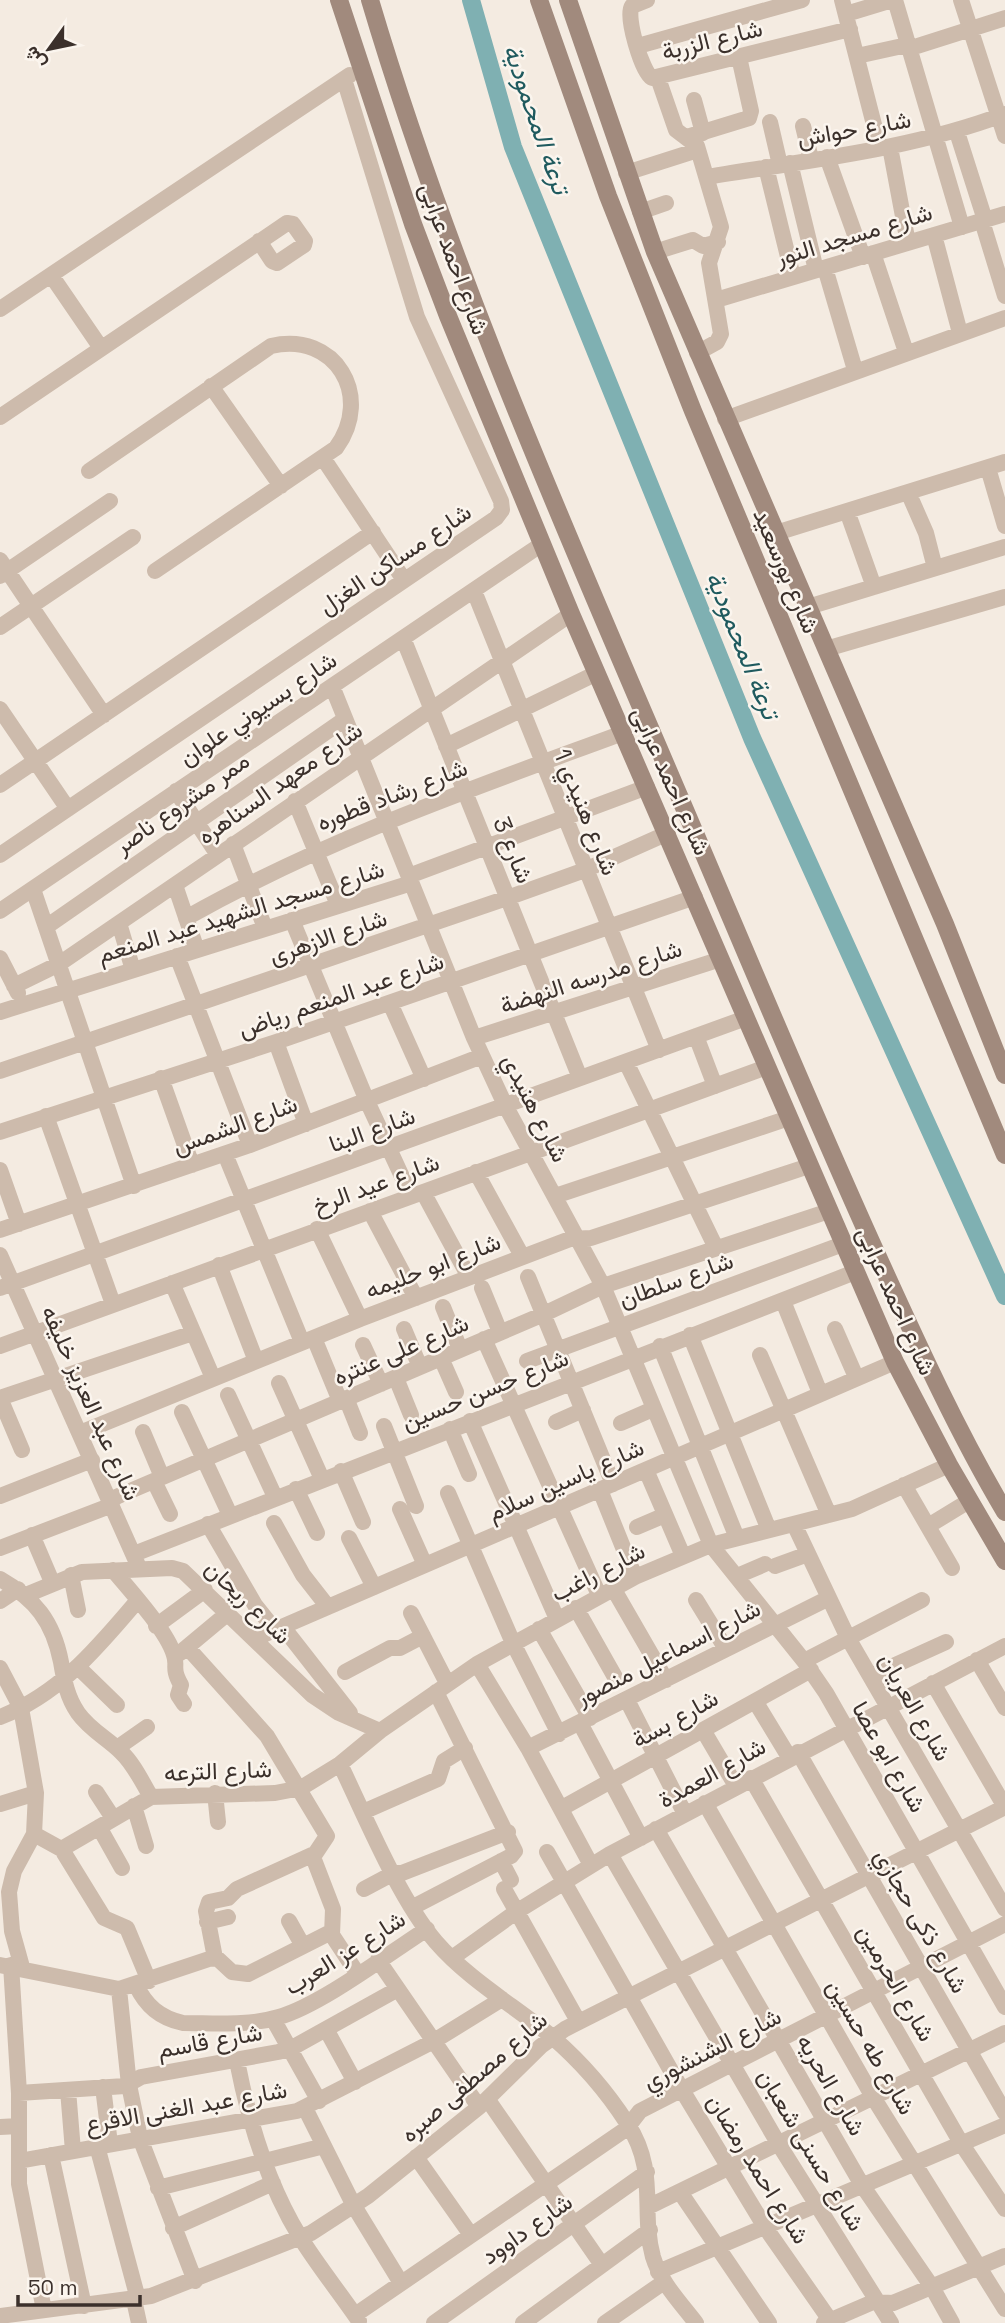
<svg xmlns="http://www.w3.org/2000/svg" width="1005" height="2323" font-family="'Space Grotesk',Vazirmatn,sans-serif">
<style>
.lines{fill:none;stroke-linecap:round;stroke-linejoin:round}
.canal{stroke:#7fb0b2;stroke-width:18}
.street{stroke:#cdbbac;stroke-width:16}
.secondary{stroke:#a18a7d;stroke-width:18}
.labels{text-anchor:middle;stroke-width:5;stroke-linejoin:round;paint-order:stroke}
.street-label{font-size:24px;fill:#3b302b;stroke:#fbf5ee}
.water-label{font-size:26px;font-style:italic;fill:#1f5a5e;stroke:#fbf5ee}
</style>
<rect width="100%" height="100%" fill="#f4ebe1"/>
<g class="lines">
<path class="canal" d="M471 0 513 147 752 738 1005 1296"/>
<path class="street" d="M647 0 632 6C625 16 642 72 652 78L850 29
M842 0 880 148
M895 0 962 227
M961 0 1005 136
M846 14 892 0
M638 46 802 0
M908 49 1005 18
M857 56 907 45
M658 78 676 130 697 146 721 227 709 263 721 334 717 342 697 353
M694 100 703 133
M770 122 780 165
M803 126 811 159
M957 132 985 220
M687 137 749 118 751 111 739 57
M890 147 908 243
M827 157 863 257
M790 163 816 270
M766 167 793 277
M626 173 698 150
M707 177C808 160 909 150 1005 114
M640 212 666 203
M982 221 1005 296
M934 235 960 333
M655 252 693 240 703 246 718 242
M873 253 906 352
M825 268 855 370
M51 275 101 348
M716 300 1005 214
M0 309 350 75
M211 386 281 486
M0 417 287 223 293 224 305 241 304 245 277 263 272 261 259 241
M725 419 1005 318
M323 458 404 580
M988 468 1005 526
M89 471 271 346C335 331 374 396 336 448L155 571
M908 492 926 533 935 568
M847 511 874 587
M776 533 1005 462
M0 560 104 715
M0 576 110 501
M474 591 659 1050
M808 607 1005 547
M0 627 133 537
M403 638 580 1078
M826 649 1005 597
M332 686 474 1038 505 1105 603 1286 711 1545 804 1661 826 1693 1005 2007
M0 709 68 809
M446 746 597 673
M0 785 373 532
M176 791 218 855
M295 801 338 905
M233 844 265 928
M0 855 496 518 502 510 501 501 417 317 344 79
M175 885 197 950
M33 889 134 1186
M0 911 542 544
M186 918C328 838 471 789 623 733
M292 920 367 1101 411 1196
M119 923 133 970
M46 927 345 719
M177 956 250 1145
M0 958 18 993
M14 986 59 964 571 614
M390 1003 424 1079
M0 1012 405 885 414 874 647 787
M696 1036 715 1086
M474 1038 721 959
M276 1042 306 1124
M626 1062 716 1248
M0 1071 507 898 585 870 668 833
M161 1078 192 1165
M46 1116 113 1304
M0 1132 276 1042 695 897
M225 1154 302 1342
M0 1170 19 1224
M476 1172 522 1256
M423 1192 469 1277
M555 1196 789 1118
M370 1211 416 1298
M317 1229 360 1319
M0 1230 250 1145 482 1056
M0 1255 137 1563
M219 1265 256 1361
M528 1277 613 1484
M172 1283 213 1378
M0 1288 746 1018
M482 1288 500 1332
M783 1301 820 1393
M443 1307 460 1349
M404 1329 420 1367
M835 1329 856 1377
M690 1335 769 1530
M314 1338 340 1401
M484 1339 599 1595
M363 1345 381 1384
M0 1346 767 1067
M660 1346 737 1538
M760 1355 829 1515
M441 1358 456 1392
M527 1361 843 1244
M396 1378 411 1415
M279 1383 322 1479
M228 1395 275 1497
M346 1398 360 1433
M182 1412 230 1515
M470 1421 557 1619
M556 1422 583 1410
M621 1423 653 1409
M384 1426 416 1506
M450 1429 469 1474
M143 1432 162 1477
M80 1433 360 1319 570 1239 591 1238 809 1166
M22 1450 0 1398 193 1333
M646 1470 683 1556
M341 1471 363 1522
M154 1481 170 1514
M904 1485 952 1568
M296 1489 317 1533
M600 1490 635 1577
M448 1493 513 1643 559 1734
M0 1496 92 1460
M400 1509 425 1565
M274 1523 303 1575 328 1607
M208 1524 255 1605 271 1625 286 1631 350 1713
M794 1524 848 1638 1005 1909
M928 1526 969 1501
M637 1527 665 1515
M32 1535 52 1582
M349 1538 374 1587
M0 1548 107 1507 116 1497 544 1314 603 1286 829 1211
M134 1554 855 1272
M775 1566 808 1554
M113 1570C130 1590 167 1631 174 1655 178 1667 171 1667 181 1685L178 1695 184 1704
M71 1575 78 1610
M737 1576 765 1564
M0 1579C35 1599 53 1621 61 1662 64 1680 67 1697 78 1713 90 1730 107 1738 121 1752 134 1764 142 1782 151 1797
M613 1588 666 1680
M26 1595 82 1572 172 1568 183 1571 312 1695 339 1713 380 1731
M696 1600 726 1649
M0 1601 18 1589
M576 1608 615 1677
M411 1613 447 1683
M156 1626 205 1590
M539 1629 590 1718
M254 1639 895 1362
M187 1647 267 1736 327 1836 313 1857 333 1909 332 1935 357 1973
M180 1653 228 1613
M977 1660 1005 1708
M804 1661 922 1600
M477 1664 528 1748 591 1865
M0 1668 21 1708 36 1793 34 1834 14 1871 9 1892 12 1931 22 1967
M79 1668 117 1705
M345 1672 390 1648H400L423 1636
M871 1676 946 1642
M933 1683 1005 1807
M627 1700 685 1814
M755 1701 789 1757
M0 1717C60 1694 98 1647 138 1600
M580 1723 641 1838
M703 1730 736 1786
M117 1748 147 1727
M528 1748 829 1598
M798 1752 1005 2113
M340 1764C365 1816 399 1899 436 1942 468 1979 513 2005 551 2036 579 2060 607 2092 627 2123 659 2172 640 2210 653 2257 661 2283 680 2302 696 2323
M751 1778 961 2143 1005 2209
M96 1792 113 1818
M215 1793 218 1822
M705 1803 873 2097 1005 2309
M0 1804 36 1793
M134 1806 146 1846
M562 1808 811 1670
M363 1812 438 1779 444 1761 465 1748
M99 1827 122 1868
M656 1829 862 2185 932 2287 952 2323
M34 1834 63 1850
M547 1852 682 2090 765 2227 832 2323
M610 1854 778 2143 891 2323
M501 1861 511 1880
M364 1889 394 1873H402L508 1832
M504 1889 578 2021
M413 1907 511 1856 515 1851 436 1692
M289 1921 303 1946
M207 1922 228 1917
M215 1958 206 1911 209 1902 228 1898 237 1889 314 1854
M452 1958 516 1912 610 1854 1005 1646
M378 1960 479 2107
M0 1965 119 1989 212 1958 218 1959 232 1972 248 1974 331 1932
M11 1965 19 2093V2184L44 2310
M149 1981 127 1928 104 1918 64 1853 65 1847 151 1797 275 1793 301 1788 340 1764 380 1731 477 1664 635 1577 711 1545 852 1509 949 1465
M136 1985C146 2006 160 2018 183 2023 215 2023 249 2026 279 2017 321 2005 388 1954 427 1929
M119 1989 129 2085 140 2138 195 2281
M273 2019 319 2101
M326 2029 355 2082
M237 2061C249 2123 267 2183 300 2237 318 2266 340 2293 359 2321
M103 2087 110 2144
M68 2090 73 2151
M19 2093 125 2086 141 2077 278 2052 290 2049 398 1989
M488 2100 602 2265
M305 2108 354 2206 401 2283
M0 2127 19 2126
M97 2146 138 2299
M51 2155 84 2306
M416 2157 471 2235
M19 2161 297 2111 434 2041 502 1999
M158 2188 324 2146
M680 2192 769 2323
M650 2206 1005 2033
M173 2228 273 2183
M658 2272 1005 2125
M134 2300 139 2323
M355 2315 626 2129 640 2111 1005 1924
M0 2316 151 2296 311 2233 368 2196 479 2107 541 2046 565 2029 1005 1807
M434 2323 647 2172
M523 2323 650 2230
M605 2323 664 2282
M824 2323 873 2302 893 2303 1005 2256"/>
<path class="secondary" d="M339 0 413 224 448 316 571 614 895 1362 949 1465 1005 1561
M370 0C456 290 582 567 700 845 757 979 813 1113 873 1246 914 1336 954 1426 1005 1512
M539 0 608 196 693 411 1005 1155
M568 0 655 252 945 924 1005 1075"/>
</g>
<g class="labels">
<g class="street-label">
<text transform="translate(712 40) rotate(-14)" y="8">شارع الزربة</text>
<text transform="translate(854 129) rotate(-10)" y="8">شارع حواش</text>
<text transform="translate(854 235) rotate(-17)" y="8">شارع مسجد النور</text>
<text transform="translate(454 259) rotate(70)" y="8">شارع احمد عرابى</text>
<text transform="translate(395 559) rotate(-34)" y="8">شارع مساكن الغزل</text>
<text transform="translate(786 571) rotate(67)" y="8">شارع بورسعيد</text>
<text transform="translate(258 709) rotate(-34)" y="8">شارع بسيوني علوان</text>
<text transform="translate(671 781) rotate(66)" y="8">شارع احمد عرابى</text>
<text transform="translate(280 783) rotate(-35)" y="8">شارع معهد السناهره</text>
<text transform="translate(392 795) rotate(-21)" y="8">شارع رشاد قطوره</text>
<text transform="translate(182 803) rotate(-35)" y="8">ممر مشروع ناصر</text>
<text transform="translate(586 812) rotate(68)" y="8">شارع هنيدي 1</text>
<text transform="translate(513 850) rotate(68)" y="8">شارع 3</text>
<text transform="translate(241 912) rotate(-17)" y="8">شارع مسجد الشهيد عبد المنعم</text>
<text transform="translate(328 937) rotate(-19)" y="8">شارع الازهرى</text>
<text transform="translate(591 977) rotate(-18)" y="8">شارع مدرسه النهضة</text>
<text transform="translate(341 995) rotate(-19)" y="8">شارع عبد المنعم رياض</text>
<text transform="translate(535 1108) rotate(63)" y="8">شارع هنيدي</text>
<text transform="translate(235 1125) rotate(-20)" y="8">شارع الشمس</text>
<text transform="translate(372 1130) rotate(-20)" y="8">شارع البنا</text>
<text transform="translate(376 1184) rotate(-20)" y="8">شارع عيد الرخ</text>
<text transform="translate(433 1266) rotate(-21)" y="8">شارع ابو حليمه</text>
<text transform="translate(676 1280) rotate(-20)" y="8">شارع سلطان</text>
<text transform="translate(896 1301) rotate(66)" y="8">شارع احمد عرابى</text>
<text transform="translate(401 1350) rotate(-23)" y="8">شارع على عنتره</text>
<text transform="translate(485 1390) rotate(-22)" y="8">شارع حسن حسين</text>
<text transform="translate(91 1403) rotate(66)" y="8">شارع عبد العزيز خليفه</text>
<text transform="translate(566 1480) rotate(-24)" y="8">شارع ياسين سلام</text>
<text transform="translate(598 1572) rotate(-27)" y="8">شارع راغب</text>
<text transform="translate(248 1602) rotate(44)" y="8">شارع ريحان</text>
<text transform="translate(668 1653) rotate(-27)" y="8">شارع اسماعيل منصور</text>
<text transform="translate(915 1707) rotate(60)" y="8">شارع العريان</text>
<text transform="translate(675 1719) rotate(-29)" y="8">شارع بسة</text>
<text transform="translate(889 1757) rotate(60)" y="8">شارع ابو عصا</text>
<text transform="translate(218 1771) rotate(-2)" y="8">شارع الترعه</text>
<text transform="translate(712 1773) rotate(-29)" y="8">شارع العمدة</text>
<text transform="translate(921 1921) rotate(60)" y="8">شارع ذكى حجازي</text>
<text transform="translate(345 1953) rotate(-32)" y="8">شارع عز العرب</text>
<text transform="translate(896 1983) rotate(60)" y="8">شارع الحرمين</text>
<text transform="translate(210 2041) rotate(-10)" y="8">شارع قاسم</text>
<text transform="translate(871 2047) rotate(60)" y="8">شارع طه حسين</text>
<text transform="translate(712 2049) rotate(-27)" y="8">شارع الشنشوري</text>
<text transform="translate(474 2077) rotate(-41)" y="8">شارع مصطفى صبره</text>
<text transform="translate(831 2085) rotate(60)" y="8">شارع الحريه</text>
<text transform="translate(186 2107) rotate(-10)" y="8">شارع عبد الغنى الاقرع</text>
<text transform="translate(811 2150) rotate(59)" y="8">شارع حسنى شعبان</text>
<text transform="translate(758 2169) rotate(58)" y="8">شارع احمد رمضان</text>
<text transform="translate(527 2229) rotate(-35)" y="8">شارع داوود</text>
</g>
<g class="water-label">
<text transform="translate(537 119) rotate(71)" y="9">ترعة المحمودية</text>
<text transform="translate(743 645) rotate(68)" y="9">ترعة المحمودية</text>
</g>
</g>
<g transform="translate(49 49) rotate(237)" stroke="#fbf5ee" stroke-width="5" paint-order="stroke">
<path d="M0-5L12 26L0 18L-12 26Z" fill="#3b302b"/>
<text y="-10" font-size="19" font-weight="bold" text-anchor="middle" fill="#3b302b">ش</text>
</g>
<path d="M18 2295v10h122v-10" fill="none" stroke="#3b302b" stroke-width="3.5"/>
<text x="28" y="2295" font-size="21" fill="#3b302b" stroke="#fbf5ee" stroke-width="5" paint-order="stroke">50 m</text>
</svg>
